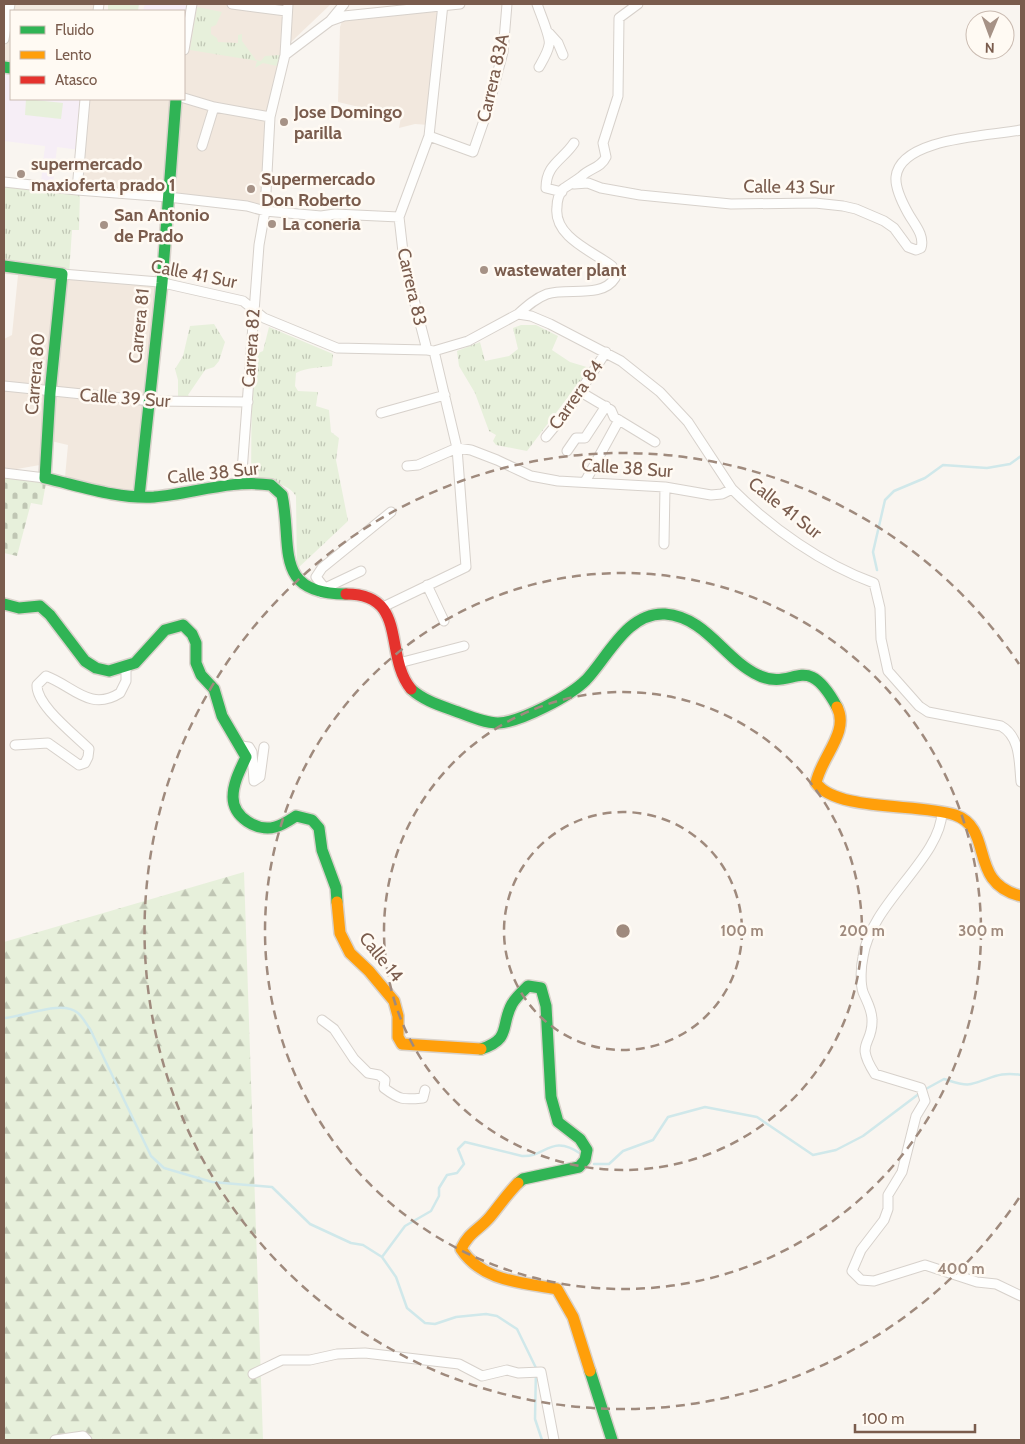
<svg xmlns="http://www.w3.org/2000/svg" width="1025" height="1444" font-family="Cabin,sans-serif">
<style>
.residential{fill:#f2e8de}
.education{fill:#f6eef6}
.grass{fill:url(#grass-tufts)}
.forest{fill:url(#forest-firs)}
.cemetery{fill:url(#cemetery-stones)}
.pitch{fill:#e7f0db}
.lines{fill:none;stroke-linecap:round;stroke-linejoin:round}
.stream{stroke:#d0e8ea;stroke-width:2.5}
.street-casing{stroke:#d7d1cb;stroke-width:11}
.fast-casing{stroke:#d9d2cb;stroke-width:14}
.slow-casing{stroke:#d9d2cb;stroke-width:14}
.jam-casing{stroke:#d9d2cb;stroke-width:14}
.street{stroke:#fefefd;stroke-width:9}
.fast{stroke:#30b455;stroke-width:11}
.slow{stroke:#ff9f0a;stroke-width:11}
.jam{stroke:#e5322d;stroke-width:11}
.ring{fill:none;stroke:#9f8a7d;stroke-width:2.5;stroke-dasharray:9 6}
.poi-dot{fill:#a69286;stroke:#fffaf3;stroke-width:2}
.labels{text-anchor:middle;stroke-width:5;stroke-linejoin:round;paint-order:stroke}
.street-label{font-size:18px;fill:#7a5c4d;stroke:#fffaf3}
.poi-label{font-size:18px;font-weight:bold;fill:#7a5c4d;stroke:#fffaf3;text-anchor:start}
.centre{fill:#9f8a7d;stroke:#fffaf3;stroke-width:2.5}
.ring-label{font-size:15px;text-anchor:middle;font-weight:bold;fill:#9f8a7d;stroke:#fffaf3;stroke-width:5;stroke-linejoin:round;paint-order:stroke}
</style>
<defs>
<pattern id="grass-tufts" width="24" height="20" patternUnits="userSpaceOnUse" patternTransform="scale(1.25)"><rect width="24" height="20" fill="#e7f0db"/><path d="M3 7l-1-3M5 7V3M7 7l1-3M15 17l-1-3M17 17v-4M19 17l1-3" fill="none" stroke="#c0c6b4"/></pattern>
<pattern id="forest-firs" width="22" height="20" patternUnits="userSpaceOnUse" patternTransform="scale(1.25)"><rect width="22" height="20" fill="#e7f0db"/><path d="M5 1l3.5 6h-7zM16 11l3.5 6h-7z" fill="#c0c6b4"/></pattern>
<pattern id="cemetery-stones" width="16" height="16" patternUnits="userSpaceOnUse" patternTransform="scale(1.25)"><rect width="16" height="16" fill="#e7f0db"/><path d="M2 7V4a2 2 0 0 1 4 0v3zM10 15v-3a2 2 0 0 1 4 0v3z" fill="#c0c6b4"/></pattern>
</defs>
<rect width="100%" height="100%" fill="#f9f5f0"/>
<path class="residential" d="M13 4H99L97 11H11Z
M192 4H235L286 11 285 55 274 97 265 211 77 190 86 99H178L184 97V60Z
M293 4H331L290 43V17Z
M437 9 429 125 415 124 399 128 401 117 338 102 340 27 343 18Z
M11 11V63L4 62V54Z
M18 275 159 282 149 401 4 386V339L12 335Z
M4 389 46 394 40 465 11 470 4 468Z
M55 395 144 402 135 493 65 477 68 445 51 441Z"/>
<path class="education" d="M145 4H192L184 47V11H143Z
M4 71 11 72V99H83L80 150 57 147 53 184 41 182 45 146 4 141Z"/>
<path class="grass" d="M197 7 222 12 216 25 211 27V34L217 38 218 42 238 43V35L242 34V41L256 60 261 61 265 56 280 55 277 66 263 63 255 68 257 61 190 50Z
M4 177 74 187 80 193 79 230H72L69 275 56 278 4 274Z
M214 324 225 342 219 361 214 367 205 370 188 395 193 400 184 401 178 397V380L175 369 183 356 190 326Z
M521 325H536L558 336 552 350 570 362 590 368 527 451 496 445 493 441 496 435 489 431 475 393 459 366 457 351 480 342 485 361 509 356 518 349 513 328Z
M269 327 333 354 332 366C319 368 307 367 296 373L295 386 298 391 318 392 316 406 329 410 331 432 339 438 336 460 348 521 297 569 296 496C286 481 268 482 251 482L252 356 263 351Z"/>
<path class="forest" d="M244 872 263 1440H4V942Z"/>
<path class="cemetery" d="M4 473 46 483 42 505 31 503 17 556 4 553Z"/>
<path class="pitch" d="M108 4H139L138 11H108Z
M26 99 63 103 61 119 25 115Z"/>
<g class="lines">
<path class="stream" d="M877 570 873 552 885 500 894 491 925 478 943 465 987 468 1010 464 1021 456
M4 1018C24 1017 62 999 78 1013 83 1017 86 1024 90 1029L151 1156 164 1168 212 1182 272 1187 310 1224 351 1243 363 1245 382 1257 396 1277 407 1308 425 1323 435 1324 456 1317 486 1314 497 1316 517 1329 536 1368 535 1419 542 1440
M924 1090 944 1079C951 1081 963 1086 971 1084 991 1079 999 1071 1021 1075
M594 1164H609L623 1151 653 1140 668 1117 705 1107 757 1117 813 1155 836 1150 863 1136 920 1093
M382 1257 405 1226 431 1211 439 1196V1188L447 1175 457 1173 464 1164 458 1149 465 1142 522 1156C545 1158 551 1133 581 1154"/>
<defs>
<path id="street" d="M232 4 286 11
M537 4C540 13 551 38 549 45 548 52 543 60 539 67
M98 11 99 4
M330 21 344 4
M549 33 558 43 563 55
M4 39 10 4
M184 50 192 4
M285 55 330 21 344 16 460 4
M184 98 214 107 270 117
M429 136 473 152 488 109 503 52 507 4
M202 146 214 107
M4 182 77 190 168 197 247 206 265 211 321 216 335 214 399 217
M574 184 588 183 601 188 640 195 731 204 815 203 843 206 856 209 884 221 894 228 908 247 916 250 921 248C925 235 914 224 908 213 903 204 895 188 896 177 900 137 992 136 1021 130
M77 190 85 99
M562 192 546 188C546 164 563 160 574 143
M62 274 159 282 243 301 264 318 337 348 427 350
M518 314C527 306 536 298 547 294 567 287 602 299 615 278L612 266C594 252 553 237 557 207 557 200 559 194 563 189 567 186 577 180 582 176 590 168 601 168 606 157L603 143 618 96 619 18 638 4
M434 351 468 341 518 314 531 316 550 324 621 361 660 392 688 422 732 489C771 528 822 564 874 583L880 608 881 639 888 671 919 706 928 712 1001 726C1021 737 1019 763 1021 782
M4 386 151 401 248 402
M579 391 611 410 614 417 655 442
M381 413 445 395
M546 437 565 414 606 352
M567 451 576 438H585L606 406
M407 466 418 465 457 448 471 450 497 460 531 476 558 481 665 487 711 495 722 494 732 489
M4 473 45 478
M585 482 619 420
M241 485 259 245 265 211 270 117 285 55 288 4
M664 544 665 487
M427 585 444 621
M321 590 361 571
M321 593 323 586 316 577 322 568 391 512
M383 607 466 567 457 448 434 351 427 350 404 261 399 217 429 136 443 4
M399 663 464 646
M15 745 48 743 79 765 85 763 88 757 89 749C74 734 36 705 37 685L46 676C73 686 90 712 120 693L126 681V668
M241 746 249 747 252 752 254 781 260 777 264 747
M942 812C941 858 870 904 863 957 861 966 860 983 863 992 867 1002 872 1009 872 1020 873 1046 854 1041 875 1074L921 1088 925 1101 916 1116 902 1172 888 1195V1209L884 1220 861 1250 852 1271 861 1280 874 1281 925 1265 977 1282 996 1284 1021 1296
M322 1020 334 1029 354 1059 368 1073 379 1075 385 1080 384 1088C400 1100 403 1100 423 1098L425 1090
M253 1374 282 1360H310L337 1354 365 1353 459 1364 482 1376 507 1370 518 1373 541 1372 554 1440
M55 1440 83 1436 87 1440"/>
<path id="fast" d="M4 67 11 68
M4 266 62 274 50 393 45 478C80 486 117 499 154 497 192 494 232 479 271 485L282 495C293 546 272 594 346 594
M139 497 162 283 176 99
M4 604 19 608 40 606 50 615 85 661 96 668 109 671 135 663 165 630 183 625 192 634 196 643V663L201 675 214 689 222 716 246 757C240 770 233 783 233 797 233 817 257 832 275 827 283 825 290 820 296 816L312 820 319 828 322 850 336 888 337 902
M411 689C424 701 442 706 458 712 471 717 485 723 498 723 521 722 570 696 586 680 608 657 627 612 665 614 706 617 724 659 758 675 794 693 805 648 837 707
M481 1049C512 1039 500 1026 512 1004 516 997 523 991 528 986L541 988 546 1006 551 1097 558 1122 580 1139 587 1150 585 1160 579 1167 523 1179 518 1183
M590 1371 612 1440"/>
<path id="slow" d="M837 707C850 732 821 757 816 783 837 812 920 803 955 815 995 829 967 883 1021 896
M337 902 340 933 350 953 369 971 394 1001 398 1016V1037L402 1044 481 1049
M518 1183C507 1194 500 1205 490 1217 479 1230 469 1232 461 1249 483 1282 521 1282 557 1289L573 1317 590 1371"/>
<path id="jam" d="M346 594C409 594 383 655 411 689"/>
</defs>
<use href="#street" class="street-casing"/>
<use href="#fast" class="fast-casing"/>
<use href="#slow" class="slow-casing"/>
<use href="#jam" class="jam-casing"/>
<use href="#street" class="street"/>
<use href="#fast" class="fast"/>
<use href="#slow" class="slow"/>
<use href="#jam" class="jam"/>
</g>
<g class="ring">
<circle cx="623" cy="931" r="119"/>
<circle cx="623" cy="931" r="239"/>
<circle cx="623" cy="931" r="358"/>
<path d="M1019 1198A478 478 0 1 1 1019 664"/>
</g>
<g class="poi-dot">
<circle cx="284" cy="122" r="5"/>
<circle cx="21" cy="174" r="5"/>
<circle cx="251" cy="189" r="5"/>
<circle cx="272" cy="224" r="5"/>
<circle cx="104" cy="225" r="5"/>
<circle cx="484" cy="270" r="5"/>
</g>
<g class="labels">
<g class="street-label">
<text transform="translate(493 78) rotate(-77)" y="6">Carrera 83A</text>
<text transform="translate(789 187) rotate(1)" y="6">Calle 43 Sur</text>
<text transform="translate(194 274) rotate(11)" y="6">Calle 41 Sur</text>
<text transform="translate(412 287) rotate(77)" y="6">Carrera 83</text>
<text transform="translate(139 326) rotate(-84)" y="6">Carrera 81</text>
<text transform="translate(251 348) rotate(-86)" y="6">Carrera 82</text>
<text transform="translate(35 374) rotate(-85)" y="6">Carrera 80</text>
<text transform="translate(576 395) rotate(-55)" y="6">Carrera 84</text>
<text transform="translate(125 398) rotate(4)" y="6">Calle 39 Sur</text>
<text transform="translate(627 468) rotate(4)" y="6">Calle 38 Sur</text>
<text transform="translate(213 473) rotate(-6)" y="6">Calle 38 Sur</text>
<text transform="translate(785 508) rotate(38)" y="6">Calle 41 Sur</text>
<text transform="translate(381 957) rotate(51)" y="6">Calle 14</text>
</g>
<g class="poi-label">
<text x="294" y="118">Jose Domingo<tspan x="294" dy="21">parilla</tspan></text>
<text x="31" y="170">supermercado<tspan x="31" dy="21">maxioferta prado 1</tspan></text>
<text x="261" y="185">Supermercado<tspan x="261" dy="21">Don Roberto</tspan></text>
<text x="114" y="221">San Antonio<tspan x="114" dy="21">de Prado</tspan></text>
<text x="282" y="230">La coneria</text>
<text x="494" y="276">wastewater plant</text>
</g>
</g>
<circle cx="623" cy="931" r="8" class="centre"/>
<g class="ring-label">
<text x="742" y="936">100 m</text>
<text x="862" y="936">200 m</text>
<text x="981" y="936">300 m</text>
<text x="961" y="1274">400 m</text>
</g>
<rect width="1025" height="1444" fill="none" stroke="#7a5c4d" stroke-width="10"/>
<rect x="10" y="10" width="175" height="90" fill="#fffaf3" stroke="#cabbb1"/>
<rect x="20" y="26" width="25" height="8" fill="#30b455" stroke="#cabbb1"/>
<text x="55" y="35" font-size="15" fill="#7a5c4d">Fluido</text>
<rect x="20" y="51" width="25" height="8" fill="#ff9f0a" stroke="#cabbb1"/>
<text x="55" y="60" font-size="15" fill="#7a5c4d">Lento</text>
<rect x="20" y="76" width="25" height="8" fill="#e5322d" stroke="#cabbb1"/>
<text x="55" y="85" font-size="15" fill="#7a5c4d">Atasco</text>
<g transform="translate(990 35) rotate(181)"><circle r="24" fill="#fffaf3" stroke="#cabbb1"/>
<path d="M0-4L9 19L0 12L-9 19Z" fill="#a69286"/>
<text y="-8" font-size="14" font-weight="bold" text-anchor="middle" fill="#7a5c4d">N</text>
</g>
<path d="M855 1424v8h120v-8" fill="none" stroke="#7a5c4d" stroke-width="2.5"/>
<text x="862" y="1424" font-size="15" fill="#7a5c4d" stroke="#fffaf3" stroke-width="4" paint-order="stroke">100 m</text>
</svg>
